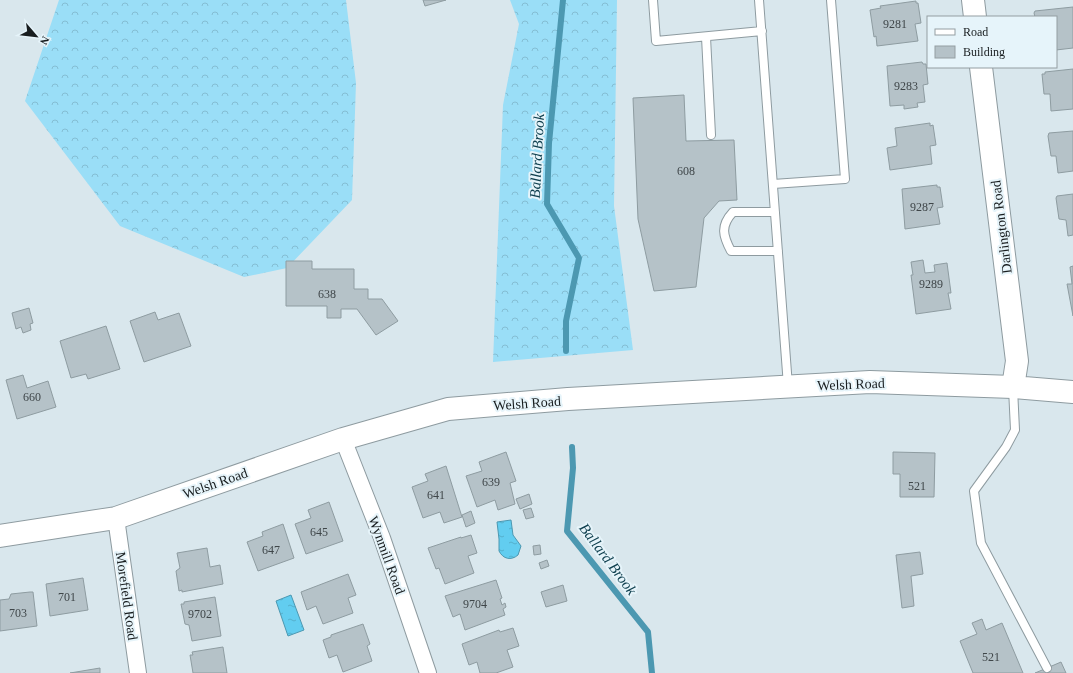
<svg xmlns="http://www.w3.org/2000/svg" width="1073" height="673" font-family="Georgia,serif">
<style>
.forest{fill:url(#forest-crowns)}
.water{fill:url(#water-ripples);stroke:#4c98b1}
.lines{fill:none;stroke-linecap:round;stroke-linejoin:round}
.stream{stroke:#4c98b1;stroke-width:6}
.building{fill:#b5c2c8;stroke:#8e9ca1}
.lane-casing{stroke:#8e9ba0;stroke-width:10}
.street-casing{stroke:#8e9ba0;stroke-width:18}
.secondary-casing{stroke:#8e9ba0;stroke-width:24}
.lane{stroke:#fff;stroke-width:8}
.street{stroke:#fff;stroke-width:16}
.secondary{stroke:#fff;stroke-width:22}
.labels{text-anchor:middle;stroke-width:4;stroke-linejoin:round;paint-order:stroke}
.number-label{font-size:12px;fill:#3f4649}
.street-label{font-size:14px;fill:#181d1f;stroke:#e6f4fa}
.water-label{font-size:15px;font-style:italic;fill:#114150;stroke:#e6f4fa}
</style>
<defs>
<pattern id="forest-crowns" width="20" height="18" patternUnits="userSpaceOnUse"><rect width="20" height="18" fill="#9adef7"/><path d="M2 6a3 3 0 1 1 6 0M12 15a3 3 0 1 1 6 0" fill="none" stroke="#84bed3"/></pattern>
<pattern id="water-ripples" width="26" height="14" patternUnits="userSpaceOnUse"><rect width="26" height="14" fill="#62cdf0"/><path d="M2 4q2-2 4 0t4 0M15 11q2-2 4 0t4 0" fill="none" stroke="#54b0cd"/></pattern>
</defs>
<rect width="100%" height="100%" fill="#d9e7ed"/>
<path class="forest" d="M59 0H346L356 83 352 200 287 268 244 277 120 226 25 101Z
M510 0H617L614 206 633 350 493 362 503 105 519 24Z"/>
<path class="water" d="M511 520 513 535 521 546 518 555C511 561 503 559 499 551V539L497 522Z
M291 595 304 630 288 636 276 601Z"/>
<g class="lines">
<path class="stream" d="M563 0 549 143 547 204 579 258 566 321V351
M572 447 573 468 567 531 648 632 652 673"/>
</g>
<path class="building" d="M423 0H446L425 6Z
M916 1V3H918L921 23 915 24 918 41 877 46 876 36 874 37 870 10 881 8 880 6Z
M1073 7V48L1056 50V17H1035L1034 13 1035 11Z
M922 62 923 64H926L928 84 923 85 925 102 917 103 918 107 904 109V105L890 106 887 66Z
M1073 69V109L1051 111 1050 94H1044L1042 74H1045V72Z
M684 95 686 141 734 140 737 200 719 201 704 218 696 287 654 291 638 219 633 98Z
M930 123V126L933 125 936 145 930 146 932 164 890 170 887 148 897 146 895 128Z
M1073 131V171L1058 173 1056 156H1051L1048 136 1049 133Z
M937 185V187H940L943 207 937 208 940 224 905 229 902 189Z
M1073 194V235L1068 236 1066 220 1059 219 1056 198 1057 196Z
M923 260 925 273 935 272 934 265 947 263 951 293H948L951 309 916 314 911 275H913L911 262Z
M286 261H312V269H354V289H368V299H382L398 321 376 335 357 309H341V318H327V306H286Z
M1073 266V316L1067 284H1072L1070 267Z
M29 308 33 323 30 324 31 330 23 333 21 327 16 329 12 313Z
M155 312 158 320 179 313 191 346 144 362 130 321Z
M106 326 120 369 88 379 86 374 71 378 60 341Z
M23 375 27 388 48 381 56 407 17 419 6 380Z
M506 452 516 481 510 483 515 504 498 510 495 500 477 507 466 476 482 471 479 462Z
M893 452 935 453 934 497H900V474H893Z
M446 466 462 517 444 523 440 512 423 518 412 487 428 481 425 474Z
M529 494 532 504 520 509 516 499Z
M329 502 343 541 306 554 295 524 311 518 308 510Z
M531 508 534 517 526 519 523 510Z
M471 511 475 523 466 527 462 515Z
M283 524 294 558 258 571 247 542 263 536 262 532Z
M471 535 477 553 468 556 474 573 445 584 439 568 436 569 428 548 461 537V538Z
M540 545 541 554 534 555 533 546Z
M207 548 210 567 220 565 223 584 182 592V590L179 591 176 571 180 568 177 553Z
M920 552 923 574 911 576 914 606 902 608 896 555Z
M547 560 549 566 541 569 539 563Z
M348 574 356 595 348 598 353 613 323 624 316 606 307 610 301 592Z
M83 578 88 610 50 616 46 584Z
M496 580 502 598 500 599 502 605 505 603 506 607 503 609 505 615 465 630 460 614 453 617 445 596Z
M563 585 567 601 546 607 541 592Z
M30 592H33L37 626 0 631V600L9 599 11 594Z
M215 597 221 636 192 641 189 625 185 624 181 604H184V602Z
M982 619 986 630 1002 623 1023 673H973L960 641 977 634 972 623Z
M363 624 370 644 367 646 372 661 343 672 337 655 329 658 323 640 331 637V635Z
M513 628 519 646 507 650 513 667 496 673H480L477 662 469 665 462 644 499 630 500 632Z
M223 647 227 673H193L190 655H193L192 652Z
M1061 662 1066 673H1035L1047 668Z
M100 668V673H70Z"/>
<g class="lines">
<defs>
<path id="lane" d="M653 0 656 41 762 31
M759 0 788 386
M706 37 711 135
M773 184 845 179 831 0
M775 212H733C720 226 723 236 731 251H778
M1013 388 1015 430 1006 447 974 491 981 543 1047 668"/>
<path id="street" d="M343 439 382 538 428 673
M116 518 138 673"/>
<path id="secondary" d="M973 0 975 17
M981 67 1017 361 1013 387
M0 536 116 518 343 439 448 409 568 399 870 382 1013 387 1073 392"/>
</defs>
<use href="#lane" class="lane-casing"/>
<use href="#street" class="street-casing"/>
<use href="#secondary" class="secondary-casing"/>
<use href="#lane" class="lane"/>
<use href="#street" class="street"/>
<use href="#secondary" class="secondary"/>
</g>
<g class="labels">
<g class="number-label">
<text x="895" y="28">9281</text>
<text x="906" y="90">9283</text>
<text x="686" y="175">608</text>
<text x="922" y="211">9287</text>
<text x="931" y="288">9289</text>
<text x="327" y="298">638</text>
<text x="32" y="401">660</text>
<text x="491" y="486">639</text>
<text x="917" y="490">521</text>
<text x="436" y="499">641</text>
<text x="319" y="536">645</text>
<text x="271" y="554">647</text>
<text x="67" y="601">701</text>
<text x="475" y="608">9704</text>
<text x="18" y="617">703</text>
<text x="200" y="618">9702</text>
<text x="991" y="661">521</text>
</g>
<g class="street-label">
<text transform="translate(1001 227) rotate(-97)" y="5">Darlington Road</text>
<text transform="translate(851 384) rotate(-2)" y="5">Welsh Road</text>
<text transform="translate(527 403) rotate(-4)" y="5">Welsh Road</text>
<text transform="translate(215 483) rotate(-19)" y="5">Welsh Road</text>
<text transform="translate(387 555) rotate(70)" y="5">Wynmill Road</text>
<text transform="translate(127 596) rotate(82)" y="5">Morefield Road</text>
</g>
<g class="water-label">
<text transform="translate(537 156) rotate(-87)" y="5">Ballard Brook</text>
<text transform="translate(608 559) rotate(53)" y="5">Ballard Brook</text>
</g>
</g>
<rect x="927" y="16" width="130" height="52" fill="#e6f4fa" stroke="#949ea2"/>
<rect x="935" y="29" width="20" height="6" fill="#ffffff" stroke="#949ea2"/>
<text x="963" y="36" font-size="12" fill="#181d1f">Road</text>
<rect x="935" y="46" width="20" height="12" fill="#b5c2c8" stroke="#949ea2"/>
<text x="963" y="56" font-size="12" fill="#181d1f">Building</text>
<g transform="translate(36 36) rotate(118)" stroke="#e6f4fa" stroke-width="3" paint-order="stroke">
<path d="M0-3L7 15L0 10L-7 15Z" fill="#181d1f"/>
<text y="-6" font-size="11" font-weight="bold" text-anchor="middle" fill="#181d1f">N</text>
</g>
</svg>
